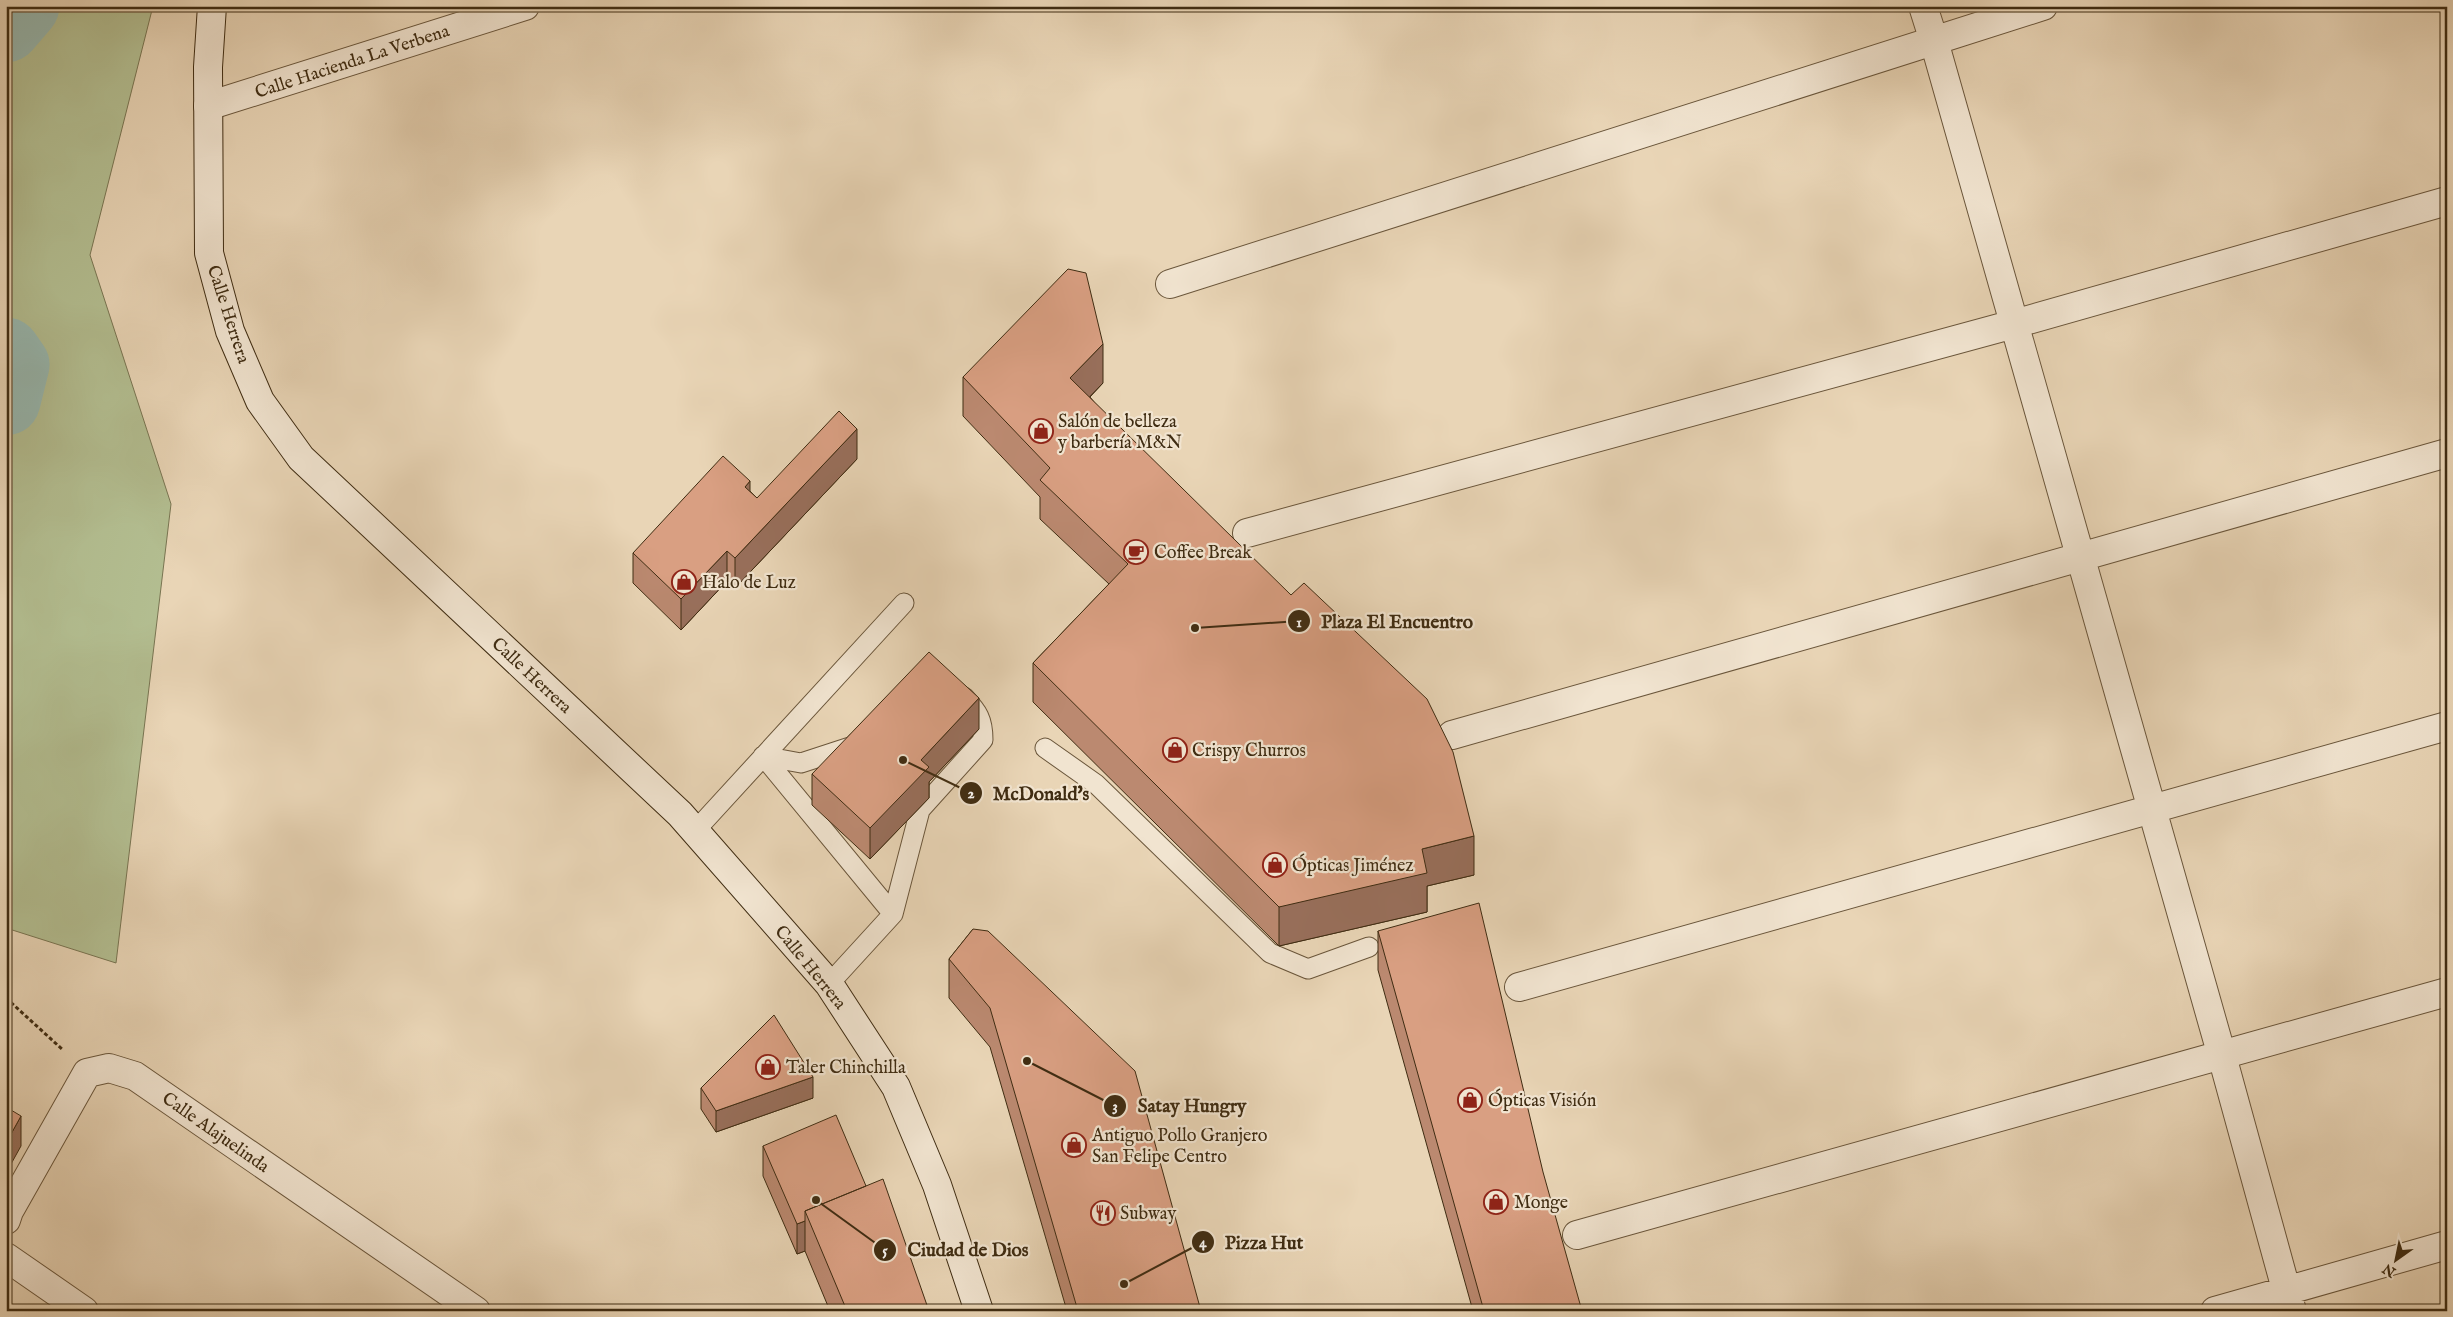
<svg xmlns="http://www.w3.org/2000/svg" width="2453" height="1317" font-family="'IM FELL English',serif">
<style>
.green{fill:#b3be91;stroke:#797552}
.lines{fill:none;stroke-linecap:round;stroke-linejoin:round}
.river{stroke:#97b8b0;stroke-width:69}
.lane-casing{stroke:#6a563b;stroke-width:21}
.street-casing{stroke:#6a563b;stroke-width:30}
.secondary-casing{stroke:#3f2c12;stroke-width:30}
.path{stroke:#3f2c12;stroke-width:3;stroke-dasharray:4 2.5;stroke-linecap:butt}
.lane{stroke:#f1e4d0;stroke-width:19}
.street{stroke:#f1e4d0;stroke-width:28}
.secondary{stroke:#f1e4d0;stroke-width:28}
.wall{fill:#bb8970;stroke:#3f2c12}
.shaded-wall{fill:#986f5b;stroke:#3f2c12}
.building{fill:#d99f82;stroke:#3f2c12}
.labels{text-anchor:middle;stroke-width:4.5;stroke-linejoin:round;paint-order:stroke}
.street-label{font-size:18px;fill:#3f2c12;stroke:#f1e4d0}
.poi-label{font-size:18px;fill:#3f2c12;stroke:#f1e4d0;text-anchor:start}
.leader{fill:none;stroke:#3f2c12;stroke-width:2}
.callout-dot{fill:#3f2c12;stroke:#f1e4d0;stroke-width:2}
.mark-label{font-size:15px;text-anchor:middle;font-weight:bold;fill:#fff}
.callout-label{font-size:19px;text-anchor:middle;font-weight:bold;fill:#3f2c12;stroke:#f1e4d0;stroke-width:4.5;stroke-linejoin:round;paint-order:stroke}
</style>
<rect width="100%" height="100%" fill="#e9d5b6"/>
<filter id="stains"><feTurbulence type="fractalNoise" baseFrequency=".004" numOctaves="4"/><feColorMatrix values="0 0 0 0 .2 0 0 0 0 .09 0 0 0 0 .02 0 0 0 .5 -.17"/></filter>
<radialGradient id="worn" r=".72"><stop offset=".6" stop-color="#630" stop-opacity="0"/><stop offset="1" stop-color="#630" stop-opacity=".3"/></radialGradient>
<path class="green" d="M6 6H153L90 255 171 504 116 963 6 928Z"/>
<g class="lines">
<path class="river" d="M6 28 25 6
M6 352 15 365 6 401"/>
<defs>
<path id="lane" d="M1045 748 1096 784 1270 953 1308 969 1369 947
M763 756 801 763 853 746 857 742
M763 756 893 914
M695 831 904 603
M829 984 893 914 920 810 983 740C983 719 978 712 964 697"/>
<path id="street" d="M1923 6 1934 41 2222 1056 2292 1311
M208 106 525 6
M1170 284 2043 6
M1247 533 2014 324 2447 201
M1452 735 2447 453
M1519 987 2447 726
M6 1220 9 1211 87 1073 109 1068 135 1076 476 1311
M1577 1235 2447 992
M6 1257 84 1311
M2215 1311 2447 1245"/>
<path id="secondary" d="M212 6 208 67 209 253 230 331 260 401 301 458 680 814 829 984 896 1087 937 1185 979 1311"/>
</defs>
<use href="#lane" class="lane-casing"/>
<use href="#street" class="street-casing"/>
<use href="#secondary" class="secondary-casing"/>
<path class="path" d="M6 998 63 1050"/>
<use href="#lane" class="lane"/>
<use href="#street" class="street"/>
<use href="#secondary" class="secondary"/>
</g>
<path class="wall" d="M963 377 1103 383 1090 397 1474 875 1427 886V912L1279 946 1033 702V663L1109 584 1040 519V497L963 416Z
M857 459 735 588 727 581 681 630 633 583V553L750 491 757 498Z
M979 729 929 782V798L870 859 812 805V774Z
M973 929 1201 1311H1067L990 1047 949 998V959Z
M1378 931 1582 1311H1473L1378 970Z
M701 1088 813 1098 716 1132 701 1109Z
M763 1146 866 1186 929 1311H830L805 1251 797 1254 763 1176Z"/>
<path class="shaded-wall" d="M1103 344V383L1070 417V378Z
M857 429V459L735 588V558Z
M750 481V512L745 487Z
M727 551V581L681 630V599Z
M979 698V729L929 782V798L870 859V828L921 760Z
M1474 836V875L1427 886V912L1279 946V907L1422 849Z
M813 1077V1098L716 1132V1111Z
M21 1116V1146L6 1173V1143Z
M805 1221V1251L797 1254V1224Z"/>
<path class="building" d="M1068 269 1086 273 1103 344 1070 378 1291 595 1304 583 1427 699 1453 752 1474 836 1422 849 1427 873 1279 907 1033 663 1128 564 1040 480 1050 468 963 377Z
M839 411 857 429 735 558 727 551 681 599 633 553 723 456 750 481 745 487 757 498Z
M929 652 979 698 921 760 929 767 870 828 812 774Z
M1479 903 1543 1172 1582 1311H1484L1378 931Z
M973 929 988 931 1135 1071 1201 1311H1078L990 1008 949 959Z
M774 1015 813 1077 716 1111 701 1088Z
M6 1107 21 1116 6 1143Z
M836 1115 866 1186 805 1211V1221L797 1224 763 1146Z
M883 1179 929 1311H847L805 1211Z"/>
<defs>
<symbol id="shop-ring" viewBox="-11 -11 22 22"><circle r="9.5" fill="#f1e4d0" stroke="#8f2418" stroke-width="1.5"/><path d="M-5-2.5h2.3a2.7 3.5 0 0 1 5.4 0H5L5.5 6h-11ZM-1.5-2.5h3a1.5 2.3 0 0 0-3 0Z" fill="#8f2418"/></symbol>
<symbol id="cafe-ring" viewBox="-11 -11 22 22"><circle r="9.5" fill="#f1e4d0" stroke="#8f2418" stroke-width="1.5"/><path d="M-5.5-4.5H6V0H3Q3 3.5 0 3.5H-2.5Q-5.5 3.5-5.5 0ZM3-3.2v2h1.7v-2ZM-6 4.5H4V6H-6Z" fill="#8f2418"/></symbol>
<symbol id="restaurant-ring" viewBox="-11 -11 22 22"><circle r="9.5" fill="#f1e4d0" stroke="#8f2418" stroke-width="1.5"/><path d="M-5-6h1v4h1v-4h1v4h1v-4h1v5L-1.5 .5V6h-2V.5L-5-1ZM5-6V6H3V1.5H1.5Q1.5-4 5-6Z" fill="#8f2418"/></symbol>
</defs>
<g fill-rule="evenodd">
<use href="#shop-ring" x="1027" y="417" width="28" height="28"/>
<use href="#cafe-ring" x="1122" y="538" width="28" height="28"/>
<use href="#shop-ring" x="670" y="568" width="28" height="28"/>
<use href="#shop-ring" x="1161" y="736" width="28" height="28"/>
<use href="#shop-ring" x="1261" y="851" width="28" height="28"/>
<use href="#shop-ring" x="754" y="1053" width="28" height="28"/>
<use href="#shop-ring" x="1456" y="1086" width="28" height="28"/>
<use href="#shop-ring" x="1060" y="1131" width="28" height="28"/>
<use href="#shop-ring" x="1482" y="1188" width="28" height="28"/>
<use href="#restaurant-ring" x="1089" y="1199" width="28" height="28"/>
</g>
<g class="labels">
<g class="street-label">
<text transform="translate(352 61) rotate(-18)" y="6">Calle Hacienda La Verbena</text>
<text transform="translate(229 314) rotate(72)" y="6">Calle Herrera</text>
<text transform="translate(532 675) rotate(43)" y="6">Calle Herrera</text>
<text transform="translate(811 967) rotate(51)" y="6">Calle Herrera</text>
<text transform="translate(216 1132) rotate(35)" y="6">Calle Alajuelinda</text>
</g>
<g class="poi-label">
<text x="1058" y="427">Salón de belleza<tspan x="1058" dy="21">y barbería M&amp;N</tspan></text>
<text x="1154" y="558">Coffee Break</text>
<text x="702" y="588">Halo de Luz</text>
<text x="1192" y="756">Crispy Churros</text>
<text x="1292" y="871">Ópticas Jiménez</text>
<text x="786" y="1073">Taler Chinchilla</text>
<text x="1488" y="1106">Ópticas Visión</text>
<text x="1092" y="1141">Antiguo Pollo Granjero<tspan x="1092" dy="21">San Felipe Centro</tspan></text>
<text x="1514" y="1208">Monge</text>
<text x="1120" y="1219">Subway</text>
</g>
</g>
<path class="leader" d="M1195 628L1299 621M903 760L971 793M1027 1061L1115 1106M1124 1284L1203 1242M816 1200L885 1250"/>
<g class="callout-dot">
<circle cx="1195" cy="628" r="5"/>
<circle cx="903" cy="760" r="5"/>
<circle cx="1027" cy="1061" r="5"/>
<circle cx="1124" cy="1284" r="5"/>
<circle cx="816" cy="1200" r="5"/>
<circle cx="1299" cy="621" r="12"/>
<circle cx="971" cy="793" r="12"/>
<circle cx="1115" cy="1106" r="12"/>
<circle cx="1203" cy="1242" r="12"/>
<circle cx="885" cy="1250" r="12"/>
</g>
<g class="mark-label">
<text x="1299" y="627">1</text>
<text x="971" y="798">2</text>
<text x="1115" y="1111">3</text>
<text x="1203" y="1247">4</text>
<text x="885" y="1255">5</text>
</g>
<g class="callout-label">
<text x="1397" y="628">Plaza El Encuentro</text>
<text x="1041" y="800">McDonald's</text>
<text x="1192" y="1112">Satay Hungry</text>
<text x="1264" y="1249">Pizza Hut</text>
<text x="968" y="1256">Ciudad de Dios</text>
</g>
<rect width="2453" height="1317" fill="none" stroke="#e9d5b6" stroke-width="25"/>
<rect x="8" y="8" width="2438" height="1302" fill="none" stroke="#3f2c12" stroke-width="2.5"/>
<rect x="12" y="12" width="2428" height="1292" fill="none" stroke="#3f2c12"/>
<g transform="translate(2396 1260) rotate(213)" stroke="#f1e4d0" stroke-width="4" paint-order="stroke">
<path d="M0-4L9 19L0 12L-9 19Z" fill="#3f2c12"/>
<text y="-8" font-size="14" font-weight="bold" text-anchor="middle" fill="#3f2c12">N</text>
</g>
<rect width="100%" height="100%" filter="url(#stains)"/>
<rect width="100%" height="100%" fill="url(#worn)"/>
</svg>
